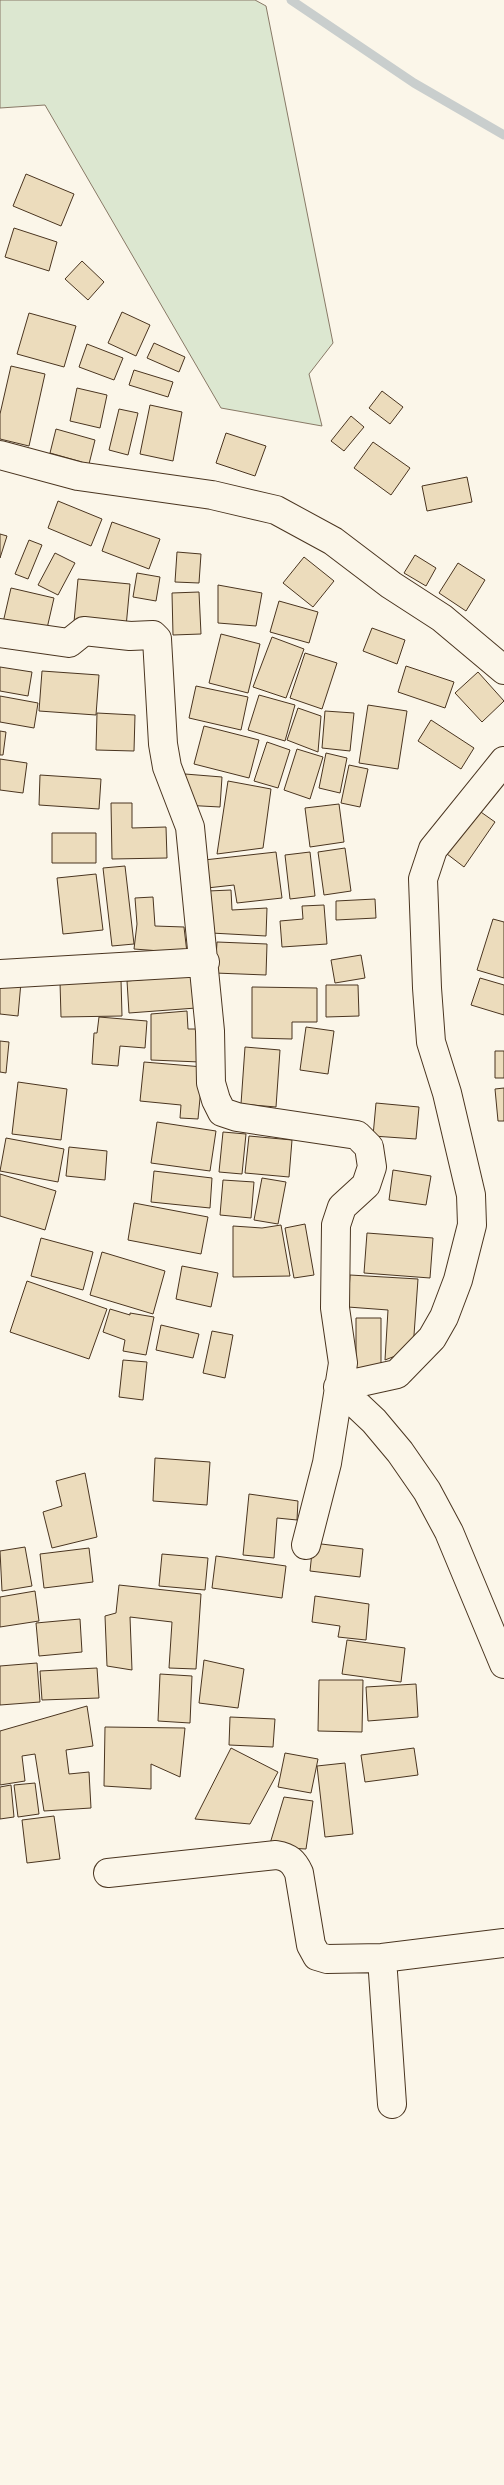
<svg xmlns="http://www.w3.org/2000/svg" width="504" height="2485" font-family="Roboto,sans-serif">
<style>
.green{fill:#dce7d0;stroke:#887966}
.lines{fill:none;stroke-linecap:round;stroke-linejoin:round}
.stream{stroke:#c9cecd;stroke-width:9}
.building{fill:#ecdcbc;stroke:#4a3520}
.minor-casing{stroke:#4a3520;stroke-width:30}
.minor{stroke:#fbf6e9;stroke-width:28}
</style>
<rect width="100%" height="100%" fill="#fbf6e9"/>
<path class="green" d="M0 0H255L266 6 333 343 309 374 322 426 221 408 45 105 0 108Z"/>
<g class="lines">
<path class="stream" d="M291 0 414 83 504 135"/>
</g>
<path class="building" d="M26 174 74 194 61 226 13 206Z
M14 228 57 242 49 271 5 257Z
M82 261 104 282 88 300 65 279Z
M122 312 150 325 136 356 108 343Z
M29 313 76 326 64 367 17 354Z
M154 343 185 357 179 372 147 358Z
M87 344 123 358 114 380 79 367Z
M11 366 45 374 29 446 0 439V414Z
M134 370 173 382 168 397 129 385Z
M77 388 107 395 100 428 70 421Z
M382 391 403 407 390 424 369 408Z
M150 405 182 412 173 461 140 454Z
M119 409 138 413 128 455 109 450Z
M351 416 364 427 344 451 331 441Z
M56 429 95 440 89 464 50 453Z
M226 433 266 446 255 476 216 463Z
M373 442 410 468 391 495 354 468Z
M467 477 472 502 427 511 422 486Z
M58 501 102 519 91 546 48 528Z
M112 522 160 539 149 569 102 551Z
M0 534 7 536 0 558Z
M29 540 42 545 28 579 15 574Z
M177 552 201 554 199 583 175 582Z
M55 553 75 563 58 595 38 585Z
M415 555 436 568 426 586 404 573Z
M304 557 334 581 313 607 283 583Z
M458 563 485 580 466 611 439 593Z
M137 573 160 577 156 601 133 597Z
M78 579 130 584 126 627 74 622Z
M218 585 262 593 256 626 218 623Z
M11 588 54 598 45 637 2 627Z
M199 592 201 634 173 635 172 593Z
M279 601 318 612 309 643 270 632Z
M372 628 405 640 397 664 363 651Z
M221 634 260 644 248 693 209 683Z
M272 637 304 649 286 698 253 687Z
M305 653 337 663 322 709 290 698Z
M406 666 454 682 445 708 398 692Z
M0 667 32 672 28 696 0 691Z
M42 671 99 675 96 715 39 711Z
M478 672 504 701 482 722 455 693Z
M196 686 248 697 241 730 189 718Z
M259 695 295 705 285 741 248 730Z
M0 696 38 703 34 728 0 722Z
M368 705 407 711 398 769 359 763Z
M298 708 321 716 318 752 287 740Z
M325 711 354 713 350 751 322 748Z
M97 713 135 715 134 751 96 750Z
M431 720 474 748 461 769 418 741Z
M204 726 259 740 249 778 194 764Z
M0 731 6 732 3 755H0Z
M267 742 290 750 278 788 254 781Z
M297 749 323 757 310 799 284 790Z
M326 753 347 758 340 793 319 788Z
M0 759 27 763 23 793 0 790Z
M349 765 368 769 360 807 341 803Z
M185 774 222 777 220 807 183 805Z
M40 775 101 779 99 809 39 805Z
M228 781 271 789 263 848 217 854Z
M111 803H132V828L166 827 167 858 112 859Z
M339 804 344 842 310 847 305 808Z
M478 810 495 822 464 867 447 854Z
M52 833H96V863H52Z
M345 848 351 891 324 895 318 852Z
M276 852 282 898 237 903 234 885 207 888 204 860Z
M310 852 315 896 290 899 285 855Z
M125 866 134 944 112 946 103 868Z
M96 874 103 930 63 934 57 878Z
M231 890 232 910 267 908 266 936 211 933 208 891Z
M153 897 155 926 184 927 187 953 134 949 137 924 135 898Z
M375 899 376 918 336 920V901Z
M324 905 327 944 282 947 280 921 303 919 302 906Z
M493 919 504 922V978L477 970Z
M217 942 267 944 266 975 215 973Z
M361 955 365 978 335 983 331 960Z
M194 975 196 1008 129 1013 127 981Z
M480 978 504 985V1015L471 1005Z
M121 980 122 1016 61 1017 60 982Z
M0 981 21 982 18 1016 0 1014Z
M326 985H358L359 1016 326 1017Z
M252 987 317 988V1022H292V1039L252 1038Z
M187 1011 188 1029H202L200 1062 151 1060V1014Z
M99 1017 147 1021 145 1048 120 1046 118 1066 92 1064 94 1033H97Z
M306 1027 334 1031 328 1074 300 1070Z
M0 1041 9 1042 6 1073 0 1072Z
M245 1047 280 1050 276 1107 241 1104Z
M495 1051H504V1078H495Z
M144 1062 203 1067 198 1119 180 1118 181 1105 140 1101Z
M18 1082 67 1089 61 1140 12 1134Z
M504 1088V1121H498L495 1089Z
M376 1103 419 1107 416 1139 373 1136Z
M157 1122 216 1131 210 1171 151 1163Z
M223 1132 246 1134 242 1174 219 1172Z
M249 1136 292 1140 289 1177 245 1173Z
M6 1138 64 1149 58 1182 0 1171Z
M69 1147 107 1151 105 1180 66 1176Z
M393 1170 431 1176 426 1205 389 1200Z
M154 1171 212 1178 210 1208 151 1202Z
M0 1174 56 1191 45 1230 0 1216Z
M262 1178 286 1182 278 1224 254 1220Z
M223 1180 254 1182 251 1218 220 1215Z
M134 1203 208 1217 201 1254 128 1240Z
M305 1224 314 1275 294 1278 285 1228Z
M281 1225 290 1276 233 1277V1226L262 1228Z
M367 1233 433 1238 430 1278 364 1273Z
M41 1238 93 1252 83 1290 31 1276Z
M102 1252 165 1271 153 1314 90 1295Z
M182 1266 218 1273 211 1307 176 1299Z
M350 1275 418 1279 413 1349 385 1360 388 1310 348 1307Z
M27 1281 107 1309 89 1359 10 1332Z
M110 1309 130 1315V1313L154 1317 146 1355 123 1351 125 1340 103 1332Z
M356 1318H381V1371H356Z
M161 1325 199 1334 193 1358 156 1350Z
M212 1331 233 1335 225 1378 203 1373Z
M123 1360 147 1362 143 1400 119 1397Z
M155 1458 210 1462 207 1505 153 1501Z
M85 1473 97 1537 52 1548 43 1512 62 1506 56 1481Z
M249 1494 298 1501 297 1520 277 1518 274 1558 243 1555Z
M313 1543 363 1549 360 1577 310 1571Z
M25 1547 32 1586 2 1591 0 1551Z
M89 1548 93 1582 44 1588 40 1554Z
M162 1554 208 1558 205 1590 159 1586Z
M216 1556 286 1566 282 1598 212 1588Z
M119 1585 201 1594 196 1669 169 1668 172 1622 130 1617 132 1670 107 1666 105 1616 116 1613Z
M35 1591 39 1621 0 1627V1597Z
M315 1596 369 1604 366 1640 338 1637 340 1626 312 1622Z
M80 1619 82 1652 39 1656 36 1623Z
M347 1640 405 1648 401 1682 342 1674Z
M204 1660 244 1669 238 1708 199 1703Z
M37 1663 40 1702 0 1705V1666Z
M97 1668 99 1698 42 1700 40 1671Z
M160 1674 192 1676 190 1723 158 1721Z
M319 1680H363L362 1732 318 1731Z
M416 1684 418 1717 368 1721 366 1687Z
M87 1706 93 1746 66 1750 69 1774 89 1772 91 1808 44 1811 35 1754 22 1756 25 1781 0 1785V1731Z
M230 1717 275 1719 273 1747 229 1745Z
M105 1727 185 1728 180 1777 151 1764V1789L104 1786Z
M231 1748 278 1772 250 1824 195 1819Z
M414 1748 418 1775 365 1782 361 1755Z
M285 1753 318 1759 311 1793 278 1787Z
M345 1763 353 1834 325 1837 317 1766Z
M35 1783 39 1814 18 1817 14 1785Z
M11 1785 14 1817 0 1819V1787Z
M284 1797 313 1801 306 1849 269 1847Z
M54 1816 60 1859 27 1863 22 1820Z"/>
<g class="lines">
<defs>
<path id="minor" d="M0 455 78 476 212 495 276 510 333 541 391 585 442 618 504 670
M0 633 69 643 84 631 130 636 153 635 157 639 163 744 167 767 190 827 210 1031 211 1083 216 1100 222 1112 237 1117 357 1135 369 1147 372 1167 366 1185 342 1207 336 1225 335 1308 343 1363 327 1463 306 1545
M0 974 205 962
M338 1387 397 1374 432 1338 444 1317 458 1280 472 1225 471 1195 447 1093 431 1042 427 988 423 879 433 849 504 761
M338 1387 374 1421 400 1452 427 1491 449 1532 504 1664
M108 1873 276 1855C289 1857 294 1862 299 1873L311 1945 317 1956 327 1959 382 1958 504 1943
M382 1958 392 2104"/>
</defs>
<use href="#minor" class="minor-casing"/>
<use href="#minor" class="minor"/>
</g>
</svg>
